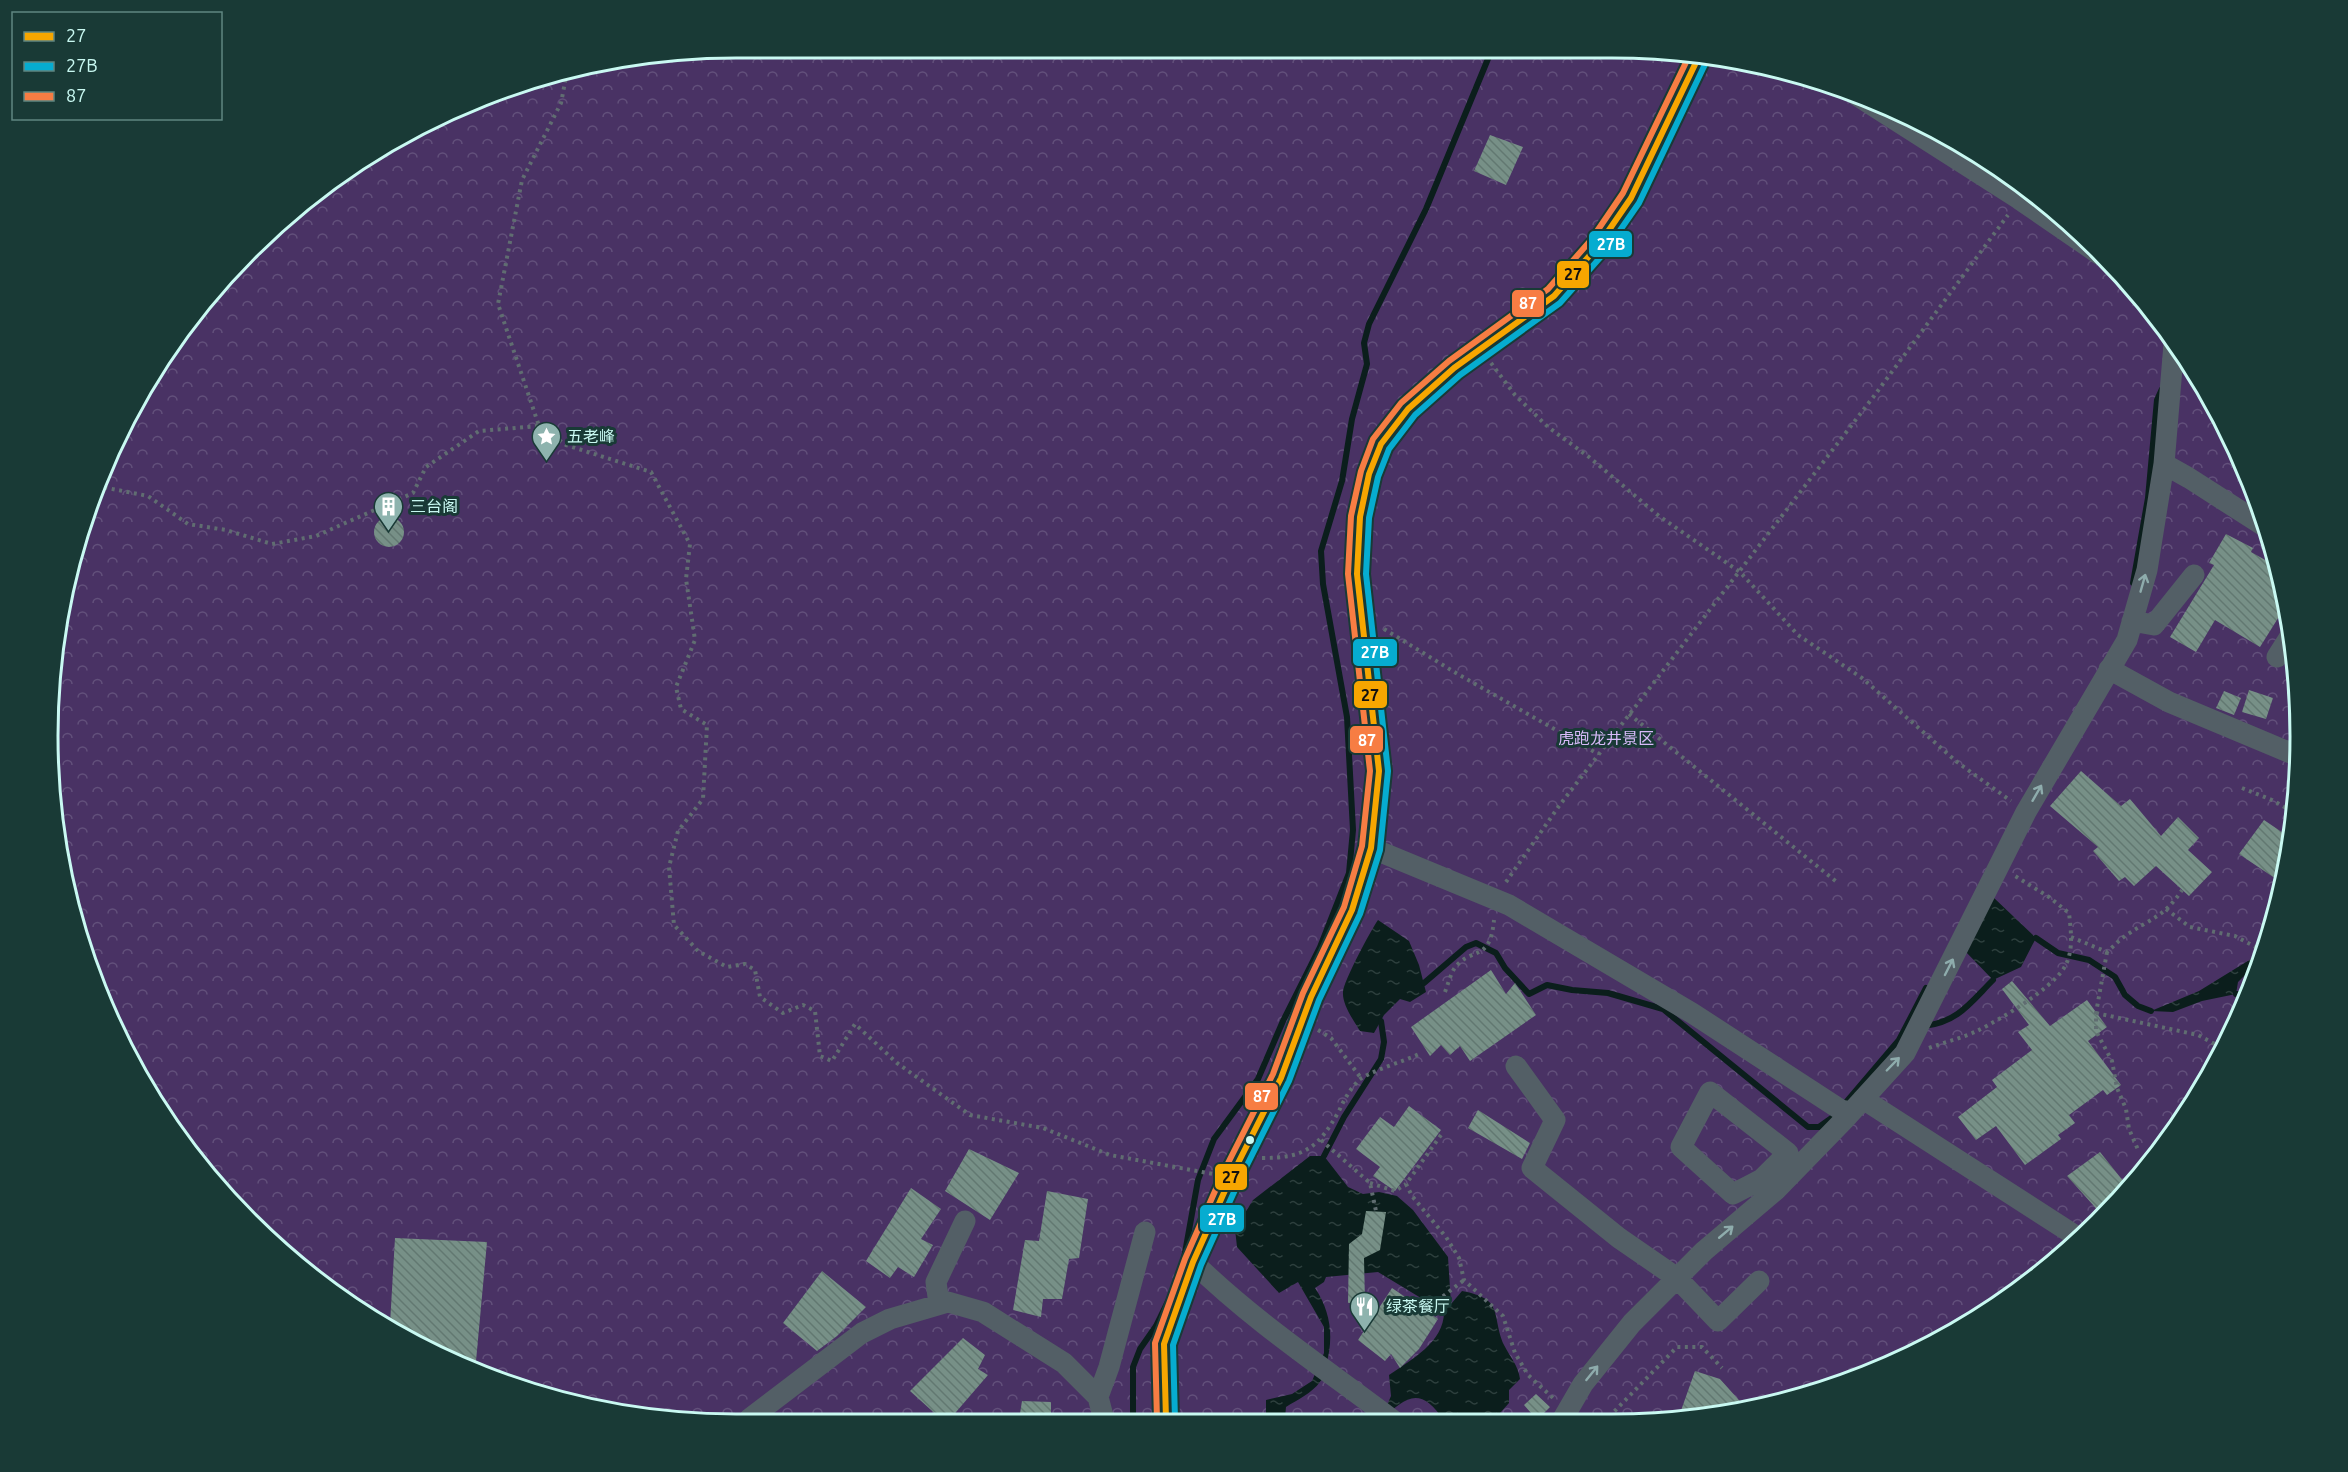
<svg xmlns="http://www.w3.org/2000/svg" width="2348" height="1472" font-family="Ubuntu,'Noto Sans SC',sans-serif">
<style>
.park{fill:url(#park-crowns)}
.water{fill:url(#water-ripples)}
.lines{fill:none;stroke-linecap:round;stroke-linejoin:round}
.stream{stroke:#0b1e1c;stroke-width:6}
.building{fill:url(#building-back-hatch)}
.path{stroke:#606d71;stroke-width:4;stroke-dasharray:3 4.5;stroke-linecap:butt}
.minor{stroke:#535f66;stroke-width:21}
.bus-1-casing{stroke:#193a36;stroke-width:10}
.bus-2-casing{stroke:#193a36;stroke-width:10}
.bus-3-casing{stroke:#193a36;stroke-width:10}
.bus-1{stroke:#f7a600;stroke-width:6}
.bus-2{stroke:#06acd0;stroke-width:6}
.bus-3{stroke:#f77d43;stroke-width:6}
.oneway{stroke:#8eacac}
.bus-dot{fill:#c9f9f2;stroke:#193a36;stroke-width:2}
.labels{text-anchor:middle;stroke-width:6;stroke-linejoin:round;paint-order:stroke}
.poi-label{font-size:16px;fill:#c9f9f2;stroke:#193a36;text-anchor:start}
.park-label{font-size:16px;fill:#d8bafa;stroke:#193a36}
.rim{fill:none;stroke:#c9f9f2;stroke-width:3}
.line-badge{stroke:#193a36;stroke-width:2}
.badge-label{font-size:16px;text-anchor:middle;font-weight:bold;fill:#fff}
.pale-badge-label{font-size:16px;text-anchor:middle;font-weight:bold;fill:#111}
</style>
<defs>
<pattern id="park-crowns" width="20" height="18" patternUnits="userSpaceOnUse" patternTransform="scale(1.5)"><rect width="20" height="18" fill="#493264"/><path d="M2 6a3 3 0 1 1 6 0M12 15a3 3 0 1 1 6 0" fill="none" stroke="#62507b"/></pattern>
<pattern id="water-ripples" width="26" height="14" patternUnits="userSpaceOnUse" patternTransform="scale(1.5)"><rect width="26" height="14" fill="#0b1e1c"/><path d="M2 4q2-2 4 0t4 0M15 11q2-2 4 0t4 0" fill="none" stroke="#2d3f3d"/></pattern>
<pattern id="building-back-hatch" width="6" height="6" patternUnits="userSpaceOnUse" patternTransform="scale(1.5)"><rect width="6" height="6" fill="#779087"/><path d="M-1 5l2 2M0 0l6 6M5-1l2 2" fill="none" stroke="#627871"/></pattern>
</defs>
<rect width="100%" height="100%" fill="#213230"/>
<path class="park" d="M646 54H1701L1876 101 2031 190 2129 283 2208 392 2264 515 2294 647 2298 781 2276 914 2229 1041 2158 1155 2065 1253 1917 1353 1790 1400 1657 1422 647 1418 473 1372 317 1282 249 1222 164 1119 119 1040 72 914 48 736 61 602 85 515 140 392 190 317 250 249 353 164 515 84Z"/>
<path class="water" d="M1993 897 2036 938 2021 967 1993 980 1965 951Z
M1378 920 1409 941 1419 965 1426 992 1410 1002 1400 999 1384 1015 1374 1033 1360 1031C1354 1021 1342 1005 1343 992 1343 982 1371 930 1378 920Z
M2251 959 2252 968 2238 982 2236 994 2202 1001 2173 1012 2151 1011 2199 991Z
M1310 1156H1324L1348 1187 1363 1194 1379 1192 1397 1196 1413 1210 1448 1257 1451 1304 1462 1291C1505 1299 1491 1315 1504 1345 1510 1357 1518 1365 1520 1379L1509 1390V1403L1492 1422H1445C1420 1385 1407 1396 1380 1421L1391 1396 1389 1375C1411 1360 1444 1342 1444 1312L1378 1272 1326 1277 1324 1282 1315 1288C1331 1312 1334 1338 1326 1365 1325 1370 1324 1378 1320 1382 1312 1393 1297 1400 1286 1407L1285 1418 1289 1421H1266V1400L1292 1394 1312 1381 1324 1353V1327L1298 1282 1279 1293 1237 1247 1235 1229 1253 1200Z"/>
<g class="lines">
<path class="stream" d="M2133 583 2148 498 2157 400 2162 389
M2036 938 2058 953 2089 960 2115 977 2125 995 2138 1006 2151 1011
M1424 983 1466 947 1476 943 1496 953 1505 968 1529 994 1547 985 1572 990 1608 993 1663 1009 1808 1127H1819L1833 1117
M2236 994H2246
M1924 1026C1958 1022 1970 1003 1993 980
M1842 1107 1899 1040 1926 988
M1324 1156 1344 1117 1381 1059 1384 1042 1381 1021
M1183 1264 1198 1180 1214 1139 1258 1079 1283 1021 1320 947 1349 873 1353 830 1347 717 1323 584 1321 551 1342 481 1352 419 1367 364 1364 343 1369 324 1426 209 1490 54
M1133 1420V1367L1140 1349 1156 1326 1172 1293"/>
</g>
<path class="building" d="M1490 135 1523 147 1506 185 1474 171Z
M374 532a15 15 0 1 1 30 0a15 15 0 1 1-30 0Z
M2226 534 2253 548 2251 552 2276 566 2285 607 2260 647 2215 620 2196 652 2170 637 2214 565 2209 563Z
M2249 690 2273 698 2266 719 2242 712Z
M2224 691 2241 698 2234 715 2216 708Z
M2081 771 2121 806 2130 799 2161 836 2178 817 2199 838 2188 850 2212 872 2189 896 2156 866 2134 886 2125 877 2119 881 2093 851 2098 847 2050 806Z
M2264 820 2289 837 2282 883 2239 854Z
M1491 970 1506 994 1515 983 1536 1015 1470 1061 1460 1046 1450 1055 1441 1045 1430 1056 1411 1027Z
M2012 981 2050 1026 2087 1000 2107 1027 2088 1041 2121 1085 2107 1095 2103 1090 2069 1115 2075 1123 2058 1135 2061 1139 2025 1165 1996 1126 1976 1140 1958 1117 1997 1087 1992 1080 2032 1050 2018 1032 2029 1025 2002 989Z
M1409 1106 1441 1130 1395 1191 1373 1176 1380 1167 1356 1149 1380 1117 1394 1127Z
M1478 1110 1530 1143 1522 1159 1468 1128Z
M969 1149 1019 1173 990 1220 945 1191Z
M2100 1152 2124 1182 2118 1186 2123 1192 2102 1215 2067 1176Z
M911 1188 941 1209 921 1239 933 1245 914 1277 898 1267 890 1278 866 1261Z
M1047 1191 1088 1199 1079 1258 1069 1259 1062 1299H1043L1041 1317 1013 1310 1025 1240 1039 1241Z
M1366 1211 1386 1212 1380 1250 1364 1258 1365 1302 1348 1303 1349 1244 1362 1234Z
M395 1238 487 1242 475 1372 390 1324Z
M822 1271 866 1307 837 1336 817 1351 783 1323Z
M1392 1288 1438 1319 1419 1349 1400 1368 1391 1354 1385 1361 1358 1340Z
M963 1338 985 1355 978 1369 988 1375 950 1419H941L910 1391Z
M1695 1371 1720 1379 1746 1408 1678 1419Z
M1536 1394 1550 1407 1537 1420 1524 1405Z
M1022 1401 1051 1402V1420H1019Z"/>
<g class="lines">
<path class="path" d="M567 72 561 103 522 180 498 304 539 426 566 445 651 472 690 544 686 579 695 640 676 687 681 709 707 725 703 799 678 831 669 867 674 925 698 951 727 967 745 964 755 970 760 997 783 1013 803 1005 815 1011 820 1056 832 1061 855 1024 897 1063 970 1115 1043 1128 1110 1155 1213 1174
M1491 363 1515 395 1548 427 1589 457 1659 516 1740 572 1798 635 1862 678 1957 762 2011 801
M97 486 148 496 188 524 226 530 272 544 316 536 413 493 426 467 479 431 539 426
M1384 629 1456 673 1598 754
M1629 714 1838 883
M2242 788 2272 800 2293 812
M1506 882 1559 806 1874 396 2008 215
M2166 909 2190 927 2235 936 2263 951
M2071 937 2107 952C2114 946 2120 939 2128 934 2152 918 2165 916 2182 890
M2107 952 2096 1013V1031L2112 1061 2117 1088 2126 1109 2129 1129 2139 1152
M1445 992C1448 984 1450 976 1454 969 1471 945 1490 964 1494 920
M2096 1013 2198 1035 2224 1049
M1318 1030 1331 1038 1361 1078
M2218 1044H2227
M1929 1048C1945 1042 1962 1038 1977 1031 2001 1019 2050 990 2064 968 2074 952 2071 931 2069 913L2049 897 2015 876
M1441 1135 1406 1184 1412 1196 1446 1237 1459 1258 1464 1280 1503 1316 1515 1353 1528 1375 1553 1398
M1321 1140 1370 1183 1376 1211
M1262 1158C1305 1158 1318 1148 1339 1111 1344 1100 1350 1089 1359 1080 1368 1072 1405 1061 1419 1054
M2144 1160 2145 1168
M1370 1183 1395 1191 1406 1184
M1437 1301 1464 1280
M1604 1422 1677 1347H1702L1722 1368"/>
<path class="minor" d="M1856 95 2019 199 2099 254
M2164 464 2189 478 2267 528
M2132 621 2154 625 2194 575
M2277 657 2291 635
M2109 669 2169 702 2298 756
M1371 848 1509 905 1692 1013 1841 1110 1851 1112
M1516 1066 1555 1120 1532 1168 1619 1238 1677 1278 1718 1321 1759 1281
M1710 1092 1788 1153 1762 1179 1733 1194 1681 1147Z
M1863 1099 2079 1238
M1193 1262C1253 1321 1327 1370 1394 1421
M939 1304 936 1282 965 1221
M1098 1397 1109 1367 1145 1232
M749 1419 862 1333 890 1319 948 1302 983 1312 1064 1363 1098 1397 1104 1420
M1166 1420 1164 1344 1193 1262 1231 1177 1281 1078 1311 997 1352 910 1371 848 1379 771 1357 574 1360 517 1369 474 1381 444 1408 409 1454 368 1554 296 1598 246 1631 198 1700 54
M1561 1422 1583 1384 1632 1323 1704 1251 1776 1190 1845 1119 1905 1053 2026 812 2127 640 2147 570 2164 464 2174 344"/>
<defs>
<path id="bus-1" d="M1166 1420 1164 1344 1193 1262 1231 1177 1281 1078 1311 997 1352 910 1371 848 1379 771 1357 574 1360 517 1369 474 1381 444 1408 409 1454 368 1554 296 1598 246 1631 198 1700 54"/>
<path id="bus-2" d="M1175 1420 1173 1345 1201 1265 1239 1181 1289 1081 1319 1000 1360 914 1380 850 1388 771 1366 574 1369 518 1378 477 1389 449 1415 415 1460 375 1560 303 1605 252 1639 203 1708 58"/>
<path id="bus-3" d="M1157 1420 1155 1343 1185 1259 1223 1173 1273 1074 1303 993 1344 907 1362 846 1370 771 1348 574 1351 516 1361 471 1373 439 1401 403 1449 361 1548 289 1591 240 1623 193 1690 54"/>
</defs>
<use href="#bus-1" class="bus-1-casing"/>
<use href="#bus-2" class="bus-2-casing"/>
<use href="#bus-3" class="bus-3-casing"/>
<use href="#bus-1" class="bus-1"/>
<use href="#bus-2" class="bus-2"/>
<use href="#bus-3" class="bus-3"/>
</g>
<defs><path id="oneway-shaft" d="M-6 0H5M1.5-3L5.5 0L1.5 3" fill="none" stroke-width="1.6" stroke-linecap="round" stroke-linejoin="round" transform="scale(1.5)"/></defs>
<g class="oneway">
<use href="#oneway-shaft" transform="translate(2143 583) rotate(-74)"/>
<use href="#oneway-shaft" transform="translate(2037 793) rotate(-60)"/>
<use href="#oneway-shaft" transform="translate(1949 967) rotate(-63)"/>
<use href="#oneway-shaft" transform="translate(1893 1064) rotate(-46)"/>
<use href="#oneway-shaft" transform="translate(1726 1232) rotate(-40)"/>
<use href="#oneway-shaft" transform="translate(1592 1373) rotate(-51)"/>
</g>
<defs>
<symbol id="sight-pin" viewBox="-11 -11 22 30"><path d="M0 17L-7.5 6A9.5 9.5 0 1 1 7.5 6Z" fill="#8eb3ae" stroke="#193a36"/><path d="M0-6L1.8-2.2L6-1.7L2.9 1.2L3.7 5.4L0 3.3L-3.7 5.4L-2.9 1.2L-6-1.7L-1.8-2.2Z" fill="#fff"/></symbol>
<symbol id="building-pin" viewBox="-11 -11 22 30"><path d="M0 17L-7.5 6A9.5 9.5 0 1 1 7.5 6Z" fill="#8eb3ae" stroke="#193a36"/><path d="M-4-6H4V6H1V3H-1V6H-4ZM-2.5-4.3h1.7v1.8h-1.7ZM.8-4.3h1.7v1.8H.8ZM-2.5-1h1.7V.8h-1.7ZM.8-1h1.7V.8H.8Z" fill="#fff"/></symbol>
<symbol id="restaurant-pin" viewBox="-11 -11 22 30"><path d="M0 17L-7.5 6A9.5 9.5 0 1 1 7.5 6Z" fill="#8eb3ae" stroke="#193a36"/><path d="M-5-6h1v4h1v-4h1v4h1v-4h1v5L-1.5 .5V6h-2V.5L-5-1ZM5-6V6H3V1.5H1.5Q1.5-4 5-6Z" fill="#fff"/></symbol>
</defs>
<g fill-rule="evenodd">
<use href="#sight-pin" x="530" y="420" width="33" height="45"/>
<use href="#building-pin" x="372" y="490" width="33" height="45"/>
<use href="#restaurant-pin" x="1348" y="1290" width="33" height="45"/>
</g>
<circle class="bus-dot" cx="1250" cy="1140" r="5"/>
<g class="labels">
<g class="poi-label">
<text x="567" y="442">五老峰</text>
<text x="410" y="512">三台阁</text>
<text x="1386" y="1312">绿茶餐厅</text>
</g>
<g class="park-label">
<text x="1606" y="744">虎跑龙井景区</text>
</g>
</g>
<path d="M0 0H2348V1472H0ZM736 58H1612A678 678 0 0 1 2290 736V736A678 678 0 0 1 1612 1414H736A678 678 0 0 1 58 736V736A678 678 0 0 1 736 58Z" fill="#193a36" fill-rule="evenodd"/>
<path class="rim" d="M736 58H1612A678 678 0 0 1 2290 736V736A678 678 0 0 1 1612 1414H736A678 678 0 0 1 58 736V736A678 678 0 0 1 736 58Z"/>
<g class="line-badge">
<rect x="1588" y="230" width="45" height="28" rx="6" fill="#06acd0"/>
<rect x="1556" y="260" width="34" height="29" rx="6" fill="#f7a600"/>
<rect x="1511" y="289" width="34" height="29" rx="6" fill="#f77d43"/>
<rect x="1352" y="638" width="46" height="29" rx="6" fill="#06acd0"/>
<rect x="1353" y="680" width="35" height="29" rx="6" fill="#f7a600"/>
<rect x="1349" y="725" width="35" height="29" rx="6" fill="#f77d43"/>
<rect x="1244" y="1082" width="35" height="29" rx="6" fill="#f77d43"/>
<rect x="1214" y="1163" width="34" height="28" rx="6" fill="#f7a600"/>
<rect x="1199" y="1204" width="46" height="29" rx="6" fill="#06acd0"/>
</g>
<g class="badge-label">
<text x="1611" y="250">27B</text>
<text x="1528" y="309">87</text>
<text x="1375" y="658">27B</text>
<text x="1367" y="746">87</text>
<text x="1262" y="1102">87</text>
<text x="1222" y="1225">27B</text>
</g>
<g class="pale-badge-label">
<text x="1573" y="280">27</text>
<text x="1370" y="701">27</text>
<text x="1231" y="1183">27</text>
</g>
<rect x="12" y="12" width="210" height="108" fill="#193a36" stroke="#5f8681" stroke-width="1.5"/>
<rect x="24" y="32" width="30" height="9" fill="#f7a600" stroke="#5f8681" stroke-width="1.5"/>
<text x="66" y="42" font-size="18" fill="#c9f9f2">27</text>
<rect x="24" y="62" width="30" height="9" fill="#06acd0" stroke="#5f8681" stroke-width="1.5"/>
<text x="66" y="72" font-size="18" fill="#c9f9f2">27B</text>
<rect x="24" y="92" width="30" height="9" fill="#f77d43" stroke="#5f8681" stroke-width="1.5"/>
<text x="66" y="102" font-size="18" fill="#c9f9f2">87</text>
</svg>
